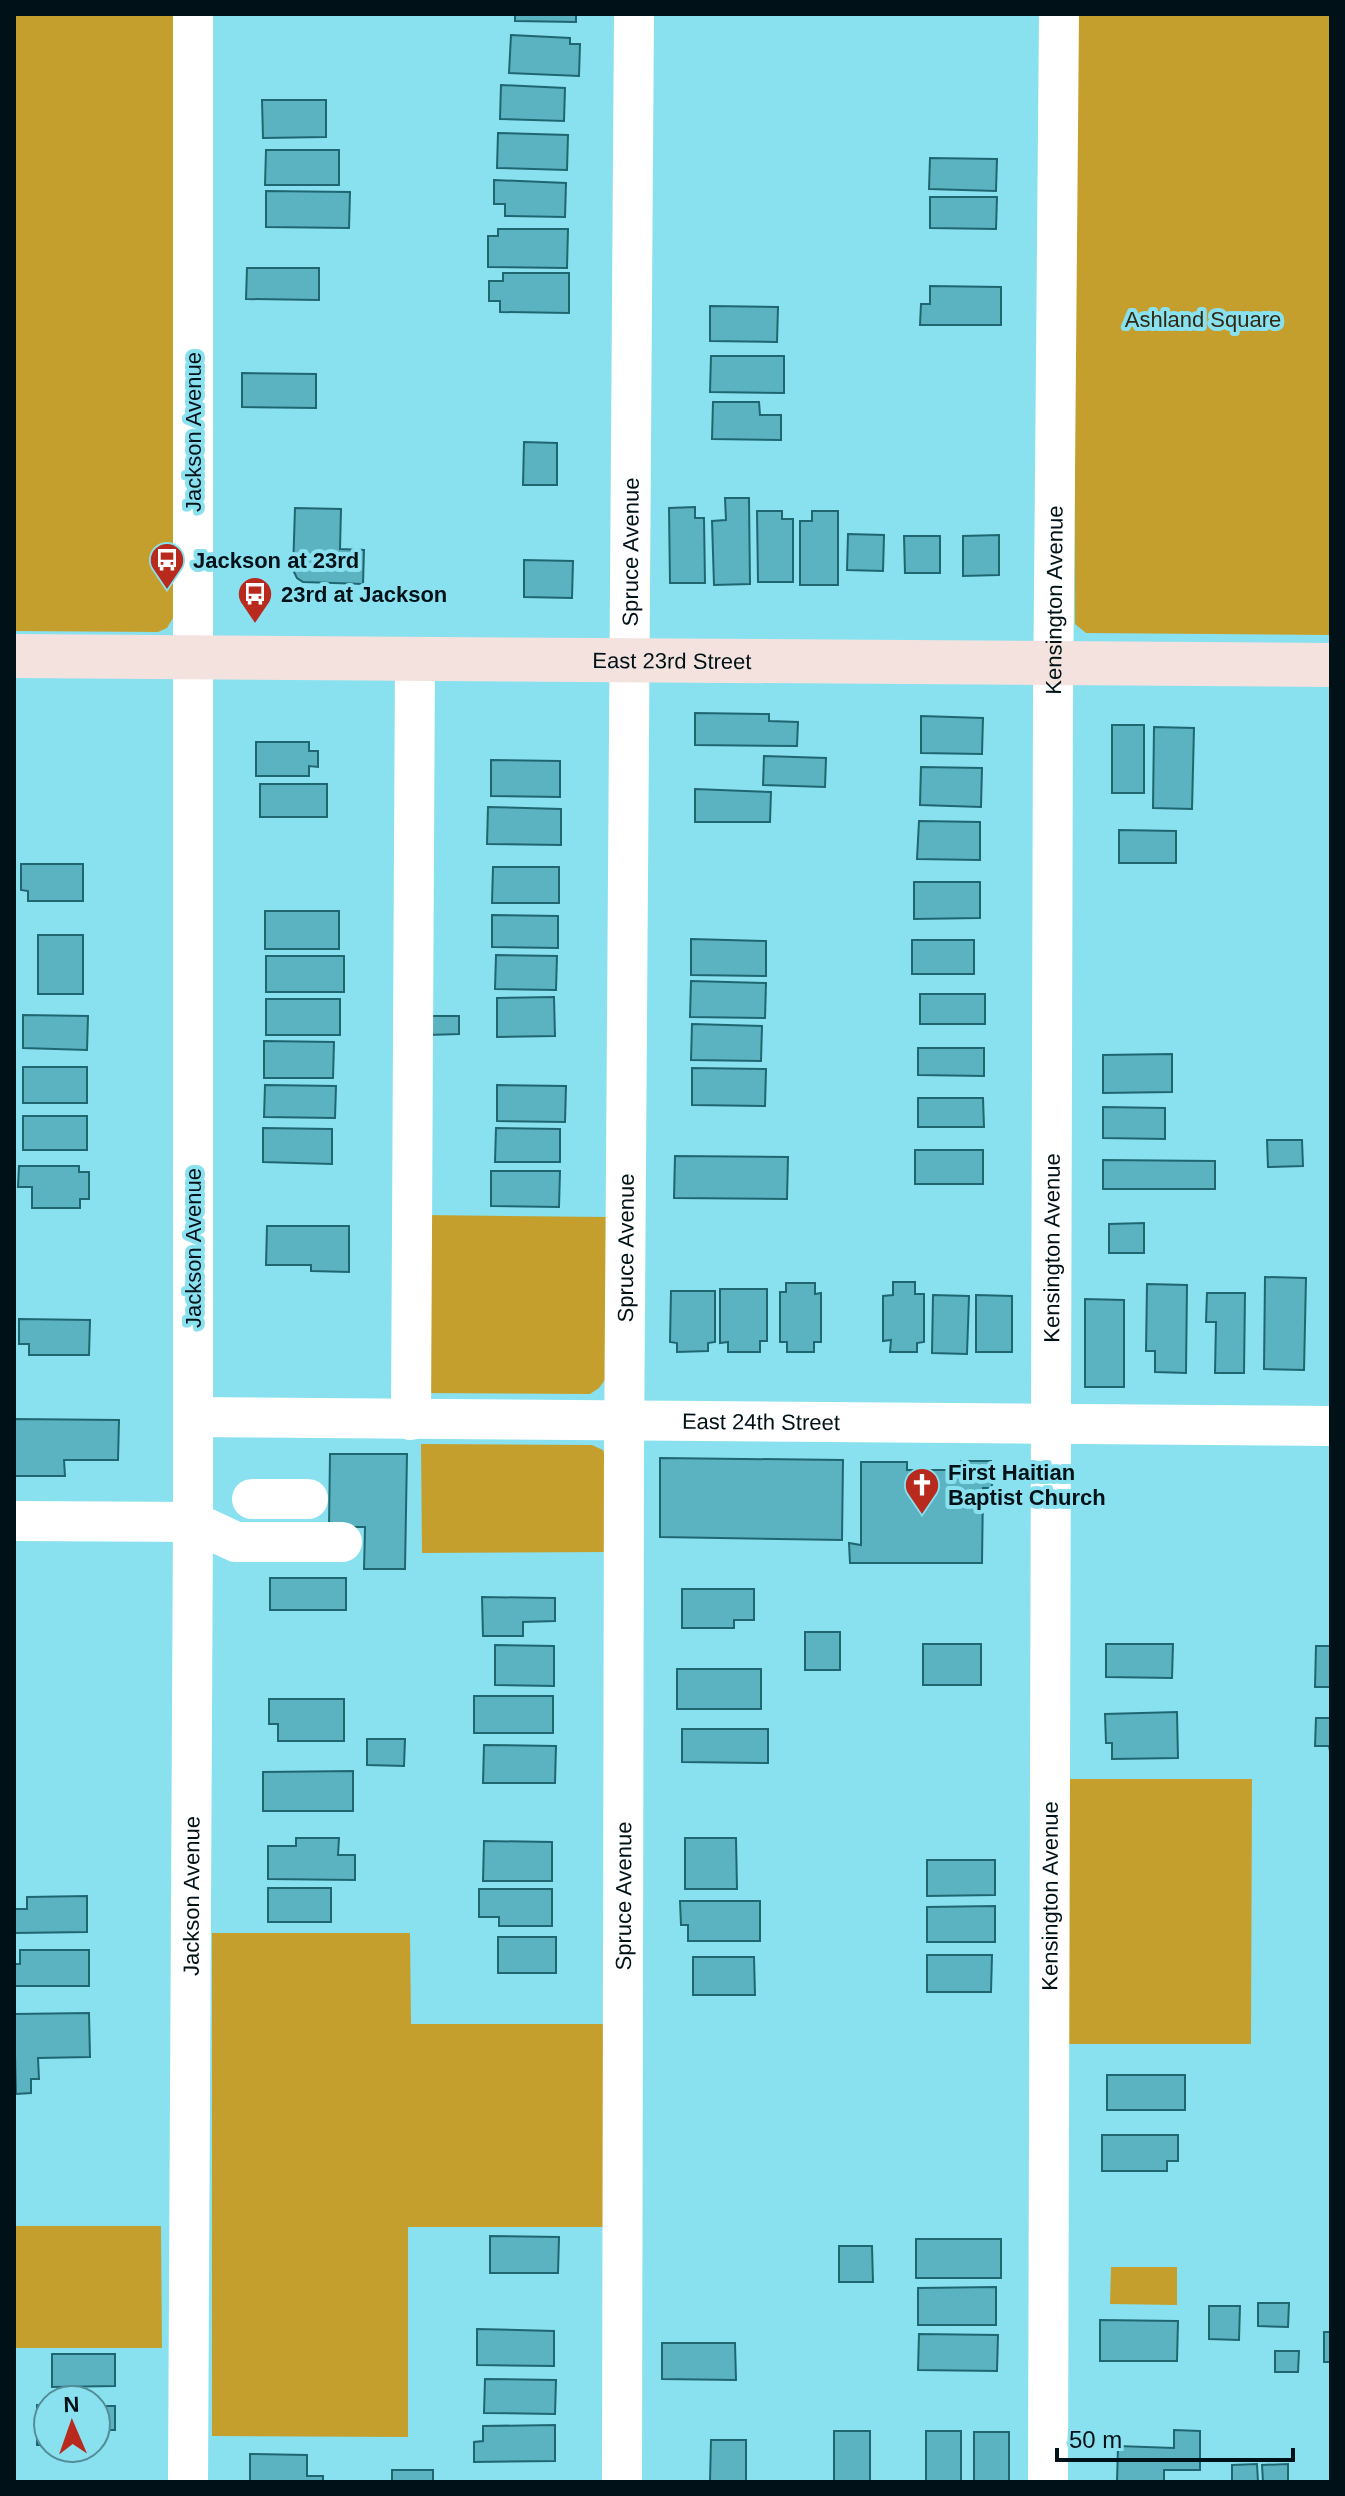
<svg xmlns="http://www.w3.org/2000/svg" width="1345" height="2496" font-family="Helvetica,sans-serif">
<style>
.green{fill:#c59f2e}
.building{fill:#5bb3c1;stroke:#206671;stroke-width:2}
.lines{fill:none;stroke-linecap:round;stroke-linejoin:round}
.minor{stroke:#fff;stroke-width:40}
.major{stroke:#f4e2de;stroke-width:44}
.labels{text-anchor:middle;stroke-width:8;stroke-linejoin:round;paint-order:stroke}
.park-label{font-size:22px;fill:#312911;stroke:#89e1f0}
.street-label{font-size:22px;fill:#001217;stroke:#89e1f0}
.poi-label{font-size:22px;font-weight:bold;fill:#001217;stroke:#89e1f0;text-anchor:start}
</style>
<rect width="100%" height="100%" fill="#89e1f0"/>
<path class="green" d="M14 14H176L173 618 167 628 158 632 14 631Z
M1074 14H1331V635L1086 633 1075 624Z
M422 1215 608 1217 605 1380 599 1388 590 1394 419 1393Z
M421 1444 592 1445 603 1450 607 1462 608 1552 422 1553Z
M1068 1779H1252L1251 2044H1068Z
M212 1933H410L411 2024H605V2227H408V2437L212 2436Z
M14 2226H161L162 2348H14Z
M1111 2267H1177V2305L1110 2304Z"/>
<path class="building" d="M515 14H576V22L515 21Z
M511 35 570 38V44H580L579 76 509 73Z
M501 85 565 88 564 121 500 119Z
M262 100H326V137L263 138Z
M498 133 568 135 567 170 497 168Z
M266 150H339V185H265Z
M930 158 997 159 996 191 929 189Z
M494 180 566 183 565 217 505 216V204H494Z
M266 191 350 192 349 228 266 227Z
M930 197H997L996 229 930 228Z
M498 229H568L567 268 488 267V236H498Z
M247 268H319V300L246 299Z
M503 273H569V313L500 312V301H489V281H503Z
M930 286 1001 287V325H920L921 304H930Z
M710 306 778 307 777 342 710 341Z
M711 356H784V393L710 392Z
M242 373 316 374V408L242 407Z
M713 402H759L760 415H781V440L712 439Z
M524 442 557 443V485H523Z
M725 498H749L750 584 714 585 712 521 726 520Z
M695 507V518H704L705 583H670L669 508Z
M295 508 341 509 340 549 364 550 363 584 303 582 297 578 293 570Z
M757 511H782V519H793V582H758Z
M812 511H838V585H800V521H812Z
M848 534 884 535 883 571 847 570Z
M999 535V575L963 576V536Z
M904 536H940V573H905Z
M524 560 573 561 572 598 524 597Z
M695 713 769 714V721L798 722 797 746 695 745Z
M921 716 983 718 982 754 921 753Z
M1112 725H1144V793H1112Z
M1154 727 1194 728 1192 809 1153 808Z
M256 742H309V751H318V767L309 766V776H256Z
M764 756 826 758 825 787 763 785Z
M491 760 560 761V797L491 796Z
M921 767 982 768 981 807 920 805Z
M260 784H327V817H260Z
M695 789 771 792 770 822H695Z
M488 807 561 809V845L487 844Z
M919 821 980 822V860L917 859Z
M1119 830 1176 831V863H1119Z
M21 864H83V901H28V891L21 890Z
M493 867H559V903H492Z
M914 882H980V918L914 919Z
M265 911H339V949H265Z
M492 915 558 916V948L492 947Z
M38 935H83V994H38Z
M691 939 766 941V976L691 975Z
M912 940H974V974H912Z
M496 955 557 956 556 990 495 989Z
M266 956H344V992H266Z
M691 981 766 983 765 1018 690 1017Z
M920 994H985V1024H920Z
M554 997 555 1036 497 1037V998Z
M266 999H340V1035H266Z
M23 1015 88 1016 87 1050 23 1048Z
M427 1016H459V1034L428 1035Z
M692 1024 762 1026 761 1061 691 1060Z
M264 1041 334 1042 333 1078H264Z
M918 1048H984V1076L918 1075Z
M1172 1054V1092L1103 1093V1055Z
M23 1067H87V1103H23Z
M692 1068 766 1069 765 1106 692 1105Z
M265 1085 336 1086 335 1118 264 1117Z
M497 1085 566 1086 565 1122 497 1121Z
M918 1098H983L984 1127H918Z
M1103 1107 1165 1108V1139L1103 1138Z
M23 1116H87V1150H23Z
M263 1128 332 1129V1164L263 1162Z
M496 1128 560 1129V1162H495Z
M1267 1140H1302L1303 1166 1268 1167Z
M915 1150H983V1184H915Z
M675 1156 788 1157 787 1199 674 1198Z
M1103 1160 1215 1161V1189H1103Z
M19 1166H79V1172H89V1199H80V1208H32V1187H18Z
M491 1171H560L559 1207 491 1206Z
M1144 1223V1253H1109V1224Z
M267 1226H349V1272L311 1271V1265H266Z
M1265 1277 1306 1278 1304 1370 1264 1369Z
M893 1282H915V1294H924V1342L917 1343V1352H890L891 1340 883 1341V1296L893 1295Z
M786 1283H815V1294L821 1293V1342H814V1352H787V1342H780V1292H786Z
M1147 1284 1187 1285 1186 1373 1155 1372V1351H1146Z
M720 1289H767V1341H760V1352H728V1342L720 1343Z
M671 1291H715V1342L708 1343V1351L677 1352V1343L670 1342Z
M1207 1293H1245L1244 1373H1215L1216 1322H1206Z
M933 1295 969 1296 967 1354 932 1353Z
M976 1295 1012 1296V1352H976Z
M1085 1299 1124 1300V1387H1085Z
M19 1319 90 1320 89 1355H29V1344H19Z
M14 1419 119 1420 118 1460H64L65 1476H14Z
M330 1454H407L405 1569H364L365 1527H329Z
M660 1458 843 1460 842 1540 660 1537Z
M961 1461H991L992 1488H983L982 1563H850L849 1543 861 1545V1462H907V1470H960Z
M270 1578H346V1610H270Z
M682 1589H754V1620H734V1628H682Z
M482 1597 555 1598V1621L523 1622V1636H483Z
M805 1632H840V1670H805Z
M923 1644H981V1685H923Z
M1106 1644H1173L1172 1678 1106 1677Z
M495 1645 554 1646V1686L495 1685Z
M1316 1646H1331V1687H1315Z
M677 1669H761V1709H677Z
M474 1696H553V1733H474Z
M269 1699H344V1741H278V1724H269Z
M1177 1712 1178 1758 1112 1759V1743H1106L1105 1714Z
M1316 1718H1331V1756L1329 1746H1315Z
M682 1729H768V1763L682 1762Z
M367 1739H405L404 1766 367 1765Z
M484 1745 556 1746 555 1783H483Z
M353 1771V1811H263V1772Z
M296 1838H339L338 1855H355V1880L268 1879V1846H296Z
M685 1838H736L737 1889H685Z
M484 1841 552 1842V1881H483Z
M927 1860H995V1895L927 1896Z
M268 1888H331V1922H268Z
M479 1889H552V1926H499V1917H479Z
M87 1896V1932L15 1933 14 1909H27V1897Z
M680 1901H760V1941H688V1925H681Z
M995 1906V1942H927V1907Z
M498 1937H556V1973H498Z
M20 1950H89V1986H14V1964H20Z
M927 1955H992L991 1992H927Z
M693 1957H754L755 1995H693Z
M89 2013 90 2057 38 2058 39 2079H31V2093L16 2094 14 2014Z
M1107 2075H1185V2110H1107Z
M1102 2135H1178V2161H1167V2171H1102Z
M490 2236 559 2237 558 2273H490Z
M916 2239H1001V2278H916Z
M839 2246H872L873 2282H839Z
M996 2287V2325H918V2288Z
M1258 2303H1289L1288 2327 1258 2326Z
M1209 2306H1240L1239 2340 1209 2339Z
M1100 2320 1178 2321 1177 2361H1100Z
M477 2329 554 2331V2366L477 2365Z
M1324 2332H1331V2362H1324Z
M919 2334 998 2335 997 2371 918 2370Z
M662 2343H735L736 2380 662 2379Z
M1275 2351H1299L1298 2372H1275Z
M52 2354H115V2386L52 2387Z
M485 2379 556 2380 555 2414 484 2413Z
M37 2405 48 2406V2445H37Z
M96 2406H115V2430H100L99 2446H96Z
M555 2425V2461L474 2462V2442L483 2441V2426Z
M1174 2430 1200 2431V2470H1164V2482H1117L1118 2446 1174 2448Z
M834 2431H870V2482H834Z
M926 2431H961V2482H926Z
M974 2432H1009V2482H974Z
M711 2440H746V2482H710Z
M250 2454 307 2455V2476H323V2482H250Z
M1257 2464 1258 2482H1232V2465Z
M1288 2464V2482H1263L1262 2465Z
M392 2470H433V2482H392Z"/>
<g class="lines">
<g class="minor">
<path id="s1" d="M193 1417 1331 1426"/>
<path d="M411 1420 415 659"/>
<path d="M252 1499H308"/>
<path d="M14 1521 193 1522 236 1542H342"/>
<path id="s2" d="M188 2482 193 1522V14"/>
<path id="s3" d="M622 2482 624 1452 634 14"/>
<path id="s4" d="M1048 2482 1053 704 1059 14"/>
</g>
<path class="major" id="s5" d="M14 656 1331 665"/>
</g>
<defs>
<symbol id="bus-pin" viewBox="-11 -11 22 30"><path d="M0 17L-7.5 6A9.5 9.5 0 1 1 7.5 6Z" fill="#b82a1e" stroke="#89e1f0"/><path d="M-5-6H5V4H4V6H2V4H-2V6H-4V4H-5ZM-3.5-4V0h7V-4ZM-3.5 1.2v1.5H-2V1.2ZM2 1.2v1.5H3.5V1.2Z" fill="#fff"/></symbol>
<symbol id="church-pin" viewBox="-11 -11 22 30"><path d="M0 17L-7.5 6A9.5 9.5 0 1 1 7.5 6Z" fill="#b82a1e" stroke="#89e1f0"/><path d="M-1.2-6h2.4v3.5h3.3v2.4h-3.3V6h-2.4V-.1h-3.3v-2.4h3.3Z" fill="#fff"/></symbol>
</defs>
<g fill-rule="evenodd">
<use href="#bus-pin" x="147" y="540" width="40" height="54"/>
<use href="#bus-pin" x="235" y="574" width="40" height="54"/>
<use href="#church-pin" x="902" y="1465" width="40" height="54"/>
</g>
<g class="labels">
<g class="park-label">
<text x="1203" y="327">Ashland Square</text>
</g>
<g class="street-label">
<text transform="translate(193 432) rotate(-90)" y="8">Jackson Avenue</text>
<text dy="8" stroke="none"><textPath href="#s3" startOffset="1930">Spruce Avenue</textPath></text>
<text dy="8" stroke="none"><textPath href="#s4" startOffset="1882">Kensington Avenue</textPath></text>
<text dy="8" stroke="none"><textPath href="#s5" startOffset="658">East 23rd Street</textPath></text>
<text transform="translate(193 1248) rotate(-90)" y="8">Jackson Avenue</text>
<text dy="8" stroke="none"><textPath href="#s3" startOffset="1234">Spruce Avenue</textPath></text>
<text dy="8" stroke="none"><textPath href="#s4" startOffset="1234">Kensington Avenue</textPath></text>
<text dy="8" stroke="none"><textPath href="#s1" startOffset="568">East 24th Street</textPath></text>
<text dy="8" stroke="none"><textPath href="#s2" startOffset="586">Jackson Avenue</textPath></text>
<text dy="8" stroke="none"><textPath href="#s3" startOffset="586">Spruce Avenue</textPath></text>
<text dy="8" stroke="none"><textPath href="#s4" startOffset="586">Kensington Avenue</textPath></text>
</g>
<g class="poi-label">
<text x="193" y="568">Jackson at 23rd</text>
<text x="281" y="602">23rd at Jackson</text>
<text x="948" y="1480">First Haitian<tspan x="948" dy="25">Baptist Church</tspan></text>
</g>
</g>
<rect width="1345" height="2496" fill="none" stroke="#001217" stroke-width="32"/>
<g transform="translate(72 2424) rotate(358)"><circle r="38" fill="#89e1f0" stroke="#528e99" stroke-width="2"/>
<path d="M0-6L14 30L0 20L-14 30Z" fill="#b82a1e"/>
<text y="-12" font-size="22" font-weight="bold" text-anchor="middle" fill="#001217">N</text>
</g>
<path d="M1057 2448v12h236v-12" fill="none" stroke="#001217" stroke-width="4"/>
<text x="1069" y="2448" font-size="24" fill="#001217" stroke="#89e1f0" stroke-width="6" paint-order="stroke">50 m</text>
</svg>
